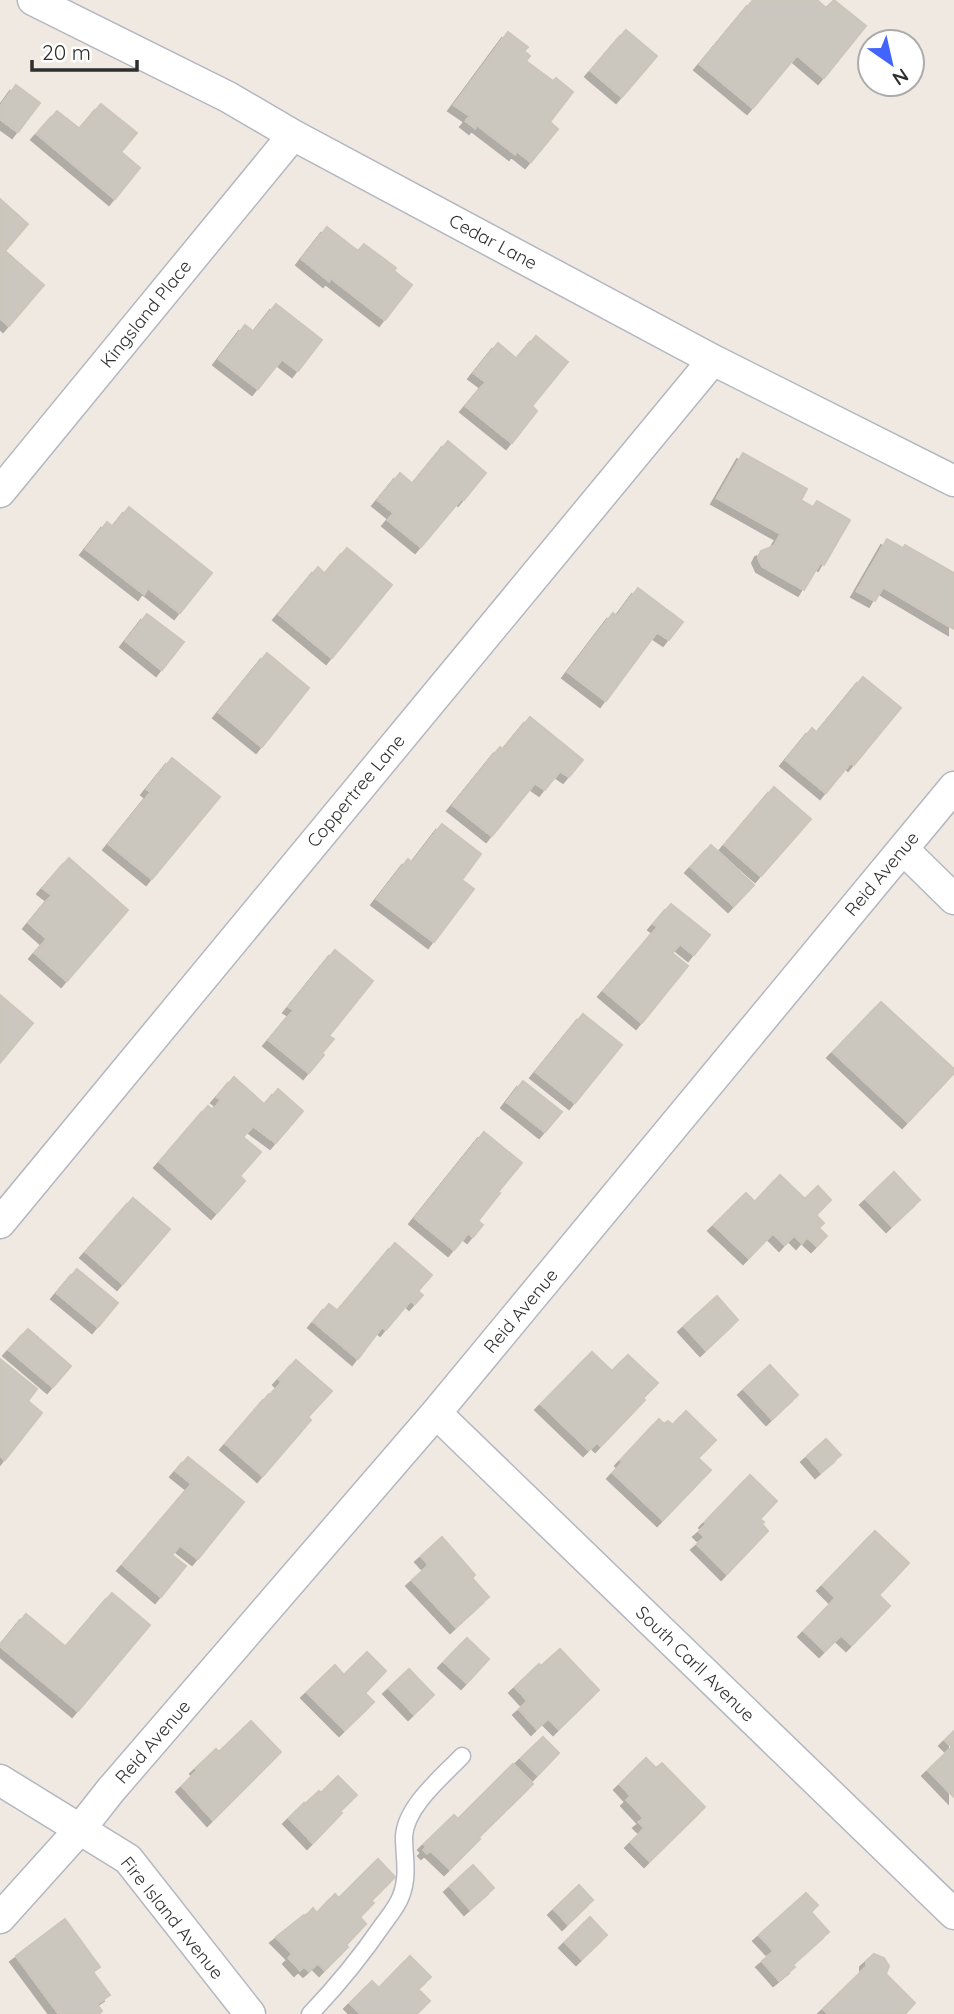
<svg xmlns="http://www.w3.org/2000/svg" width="954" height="2014" font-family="Quicksand,sans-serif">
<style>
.building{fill:#cbc7bf;stroke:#cbc5ba;stroke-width:2;filter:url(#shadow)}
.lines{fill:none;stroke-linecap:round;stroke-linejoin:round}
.service-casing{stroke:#b4b7c1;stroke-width:19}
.minor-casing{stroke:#b4b7c1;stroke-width:33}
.service{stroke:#fff;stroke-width:16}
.minor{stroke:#fff;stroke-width:30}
.labels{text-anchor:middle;stroke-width:5;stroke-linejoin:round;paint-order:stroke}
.street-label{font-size:18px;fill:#2e2e2e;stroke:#fff}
</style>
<defs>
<filter id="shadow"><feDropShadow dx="-6" dy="6" stdDeviation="0" flood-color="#0004"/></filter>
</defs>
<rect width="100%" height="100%" fill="#efe9e1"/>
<path class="building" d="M753 0H817L826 8 834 0 866 26 824 78 797 55 753 108 700 64Z
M626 30 657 56 622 97 591 71Z
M508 32 528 47 524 51 530 56 526 61 553 81 556 78 573 92 550 122 558 129 531 162 517 151 515 154 477 125 475 128 466 121 470 116 454 105Z
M16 85 40 103 18 132 0 119V107Z
M101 104 137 133 121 152 140 168 115 199 37 134 57 111 80 129Z
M0 199 28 224 5 251 44 285 9 326 0 318Z
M327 227 358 251 364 244 396 268 394 271 412 285 385 320 331 278 329 281 302 259Z
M276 304 322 340 298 371 282 359 258 389 219 359 245 325 254 332Z
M536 336 568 362 532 406 537 411 512 443 466 406 486 382 474 373 498 343 517 359Z
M448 441 486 473 464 500 462 498 421 547 388 520 394 513 378 500 400 473 413 484Z
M743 453 807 489 801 500 813 507 817 501 850 520 824 565 820 563 804 590 762 566 758 557 761 551 774 546 781 534 717 498Z
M129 507 212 573 180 613 148 588 144 594 86 549 107 522 113 527Z
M887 539 903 548 905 545 954 573V629L883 587 875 601 857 591Z
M347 548 392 585 332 658 279 614 318 567 325 574Z
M638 588 683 622 669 640 657 632 606 701 568 672 613 613 617 616Z
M147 614 184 642 162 670 126 641Z
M267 653 309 688 262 747 219 712Z
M863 677 901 708 854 765 851 762 826 793 786 760 812 728 817 733Z
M530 717 583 760 569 777 560 771 545 790 535 783 492 836 453 805 500 747 503 750Z
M172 758 220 797 152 879 109 844 151 792 147 789Z
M774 787 811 819 761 876 725 845Z
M442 824 481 854 462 880 474 889 434 942 377 899 408 859 412 863Z
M711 845 754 885 734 906 691 867Z
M69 858 128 910 67 981 35 953 47 939 29 923 52 895 43 888Z
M671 904 710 935 694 955 680 944 672 953 688 966 642 1023 604 991 658 927 654 924Z
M335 950 373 981 329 1036 334 1039 322 1053 324 1055 309 1073 269 1040 294 1010 289 1007Z
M0 995 33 1023 0 1063Z
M881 1002 954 1069V1073L908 1122 833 1052Z
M583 1014 622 1045 575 1103 536 1072Z
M234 1077 265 1105 278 1089 303 1111 276 1143 253 1126 243 1137 261 1152 240 1176 245 1181 217 1213 160 1162 208 1106 213 1110 221 1100 217 1097Z
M523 1081 562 1112 545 1132 507 1102Z
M484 1132 522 1163 498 1192 500 1193 478 1221 483 1225 473 1237 468 1233 454 1250 415 1218Z
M894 1172 920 1200 892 1226 866 1199Z
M780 1175 805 1199 818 1186 831 1200 816 1215 824 1223 819 1228 827 1236 817 1246 807 1237 802 1243 794 1235 785 1245 773 1233 749 1258 714 1225 746 1193 755 1202Z
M133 1198 170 1229 123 1284 86 1252Z
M395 1243 432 1275 418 1291 423 1295 415 1304 411 1300 386 1330 382 1327 358 1359 314 1322 329 1304 338 1311Z
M77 1269 118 1303 98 1327 57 1293Z
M717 1296 738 1320 706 1350 684 1326Z
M28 1329 71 1366 53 1387 9 1350Z
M592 1352 612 1371 628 1355 658 1383 643 1398 645 1400 601 1446 597 1442 589 1450 541 1404Z
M0 1359 37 1389 28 1401 42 1413 5 1460 0 1455Z
M296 1360 332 1391 308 1417 311 1420 263 1476 226 1444 269 1394 271 1395 282 1382 279 1379Z
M770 1365 798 1395 772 1419 744 1389Z
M686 1411 716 1440 698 1458 711 1470 663 1520 613 1473 623 1462 621 1460 659 1419 664 1424 668 1421 673 1425Z
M826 1439 841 1455 821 1472 807 1456Z
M188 1457 244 1502 198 1559 180 1545 172 1555 186 1566 161 1597 123 1565 192 1484 176 1471Z
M750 1475 777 1501 760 1519 764 1522 762 1524 768 1531 727 1574 697 1544 705 1537 699 1531 707 1524 705 1522Z
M875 1531 909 1563 879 1595 890 1606 852 1645 841 1635 825 1651 804 1631 836 1598 823 1585Z
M442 1537 475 1575 472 1578 489 1597 456 1627 412 1580 429 1565 421 1556Z
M112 1593 150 1625 78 1711 0 1646 26 1614 66 1647Z
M467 1638 489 1659 467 1683 444 1662Z
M560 1649 599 1690 559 1729 548 1718 537 1729 519 1709 528 1701 515 1687 539 1664 541 1666Z
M367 1652 386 1671 365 1693 374 1702 345 1730 307 1692 335 1665 344 1675Z
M409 1669 434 1695 414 1714 389 1688Z
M251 1721 281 1752 213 1820 182 1786 198 1770 196 1768 216 1749 219 1752Z
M954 1731V1797L928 1770 952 1747 945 1740Z
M543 1737 559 1753 538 1775 521 1758Z
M646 1758 656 1768 662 1763 705 1807 650 1861 631 1842 645 1828 639 1822 644 1818 627 1800 631 1796 620 1784Z
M513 1764 533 1784 478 1838 480 1839 450 1869 430 1850 427 1853 424 1850 427 1847 424 1844 454 1815 458 1819Z
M338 1776 357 1795 340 1811 342 1813 313 1843 289 1818 304 1803 305 1804 319 1791 321 1793Z
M378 1859 395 1877 371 1901 374 1903 360 1917 366 1924 346 1945 348 1947 325 1970 318 1963 309 1971 304 1966 300 1970 289 1958 293 1954 276 1937 304 1915 306 1916 313 1908 317 1913 335 1894 339 1898Z
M473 1865 494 1888 470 1909 450 1886Z
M579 1885 593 1900 568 1924 554 1909Z
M806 1893 818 1905 811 1912 829 1932 792 1965 795 1967 779 1980 762 1961 774 1951 759 1935Z
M590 1917 607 1935 582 1959 565 1942Z
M65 1919 100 1967 93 1972 110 1995 97 2004 102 2011 99 2014H59L16 1956Z
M874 1954 884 1958 889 1966 886 1974 915 2003 905 2014H829L823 2009 866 1967V1961Z
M410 1956 431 1977 418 1989 430 2001 416 2014H361L350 2003 372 1981 379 1988Z"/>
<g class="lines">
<defs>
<path id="service" d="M310 2014C337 1986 362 1955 384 1923 390 1915 398 1905 401 1896 409 1876 404 1857 404 1837 405 1807 442 1777 462 1756"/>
<path id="minor" d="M33 0 228 97 293 135 713 360 954 481
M0 492 293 135
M903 849 954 899
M0 1223 713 360
M436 1413 954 1914
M0 1780 128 1859 250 2014
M0 1918 81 1828 110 1791 436 1413 954 787"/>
</defs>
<use href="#service" class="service-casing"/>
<use href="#minor" class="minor-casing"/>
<use href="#service" class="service"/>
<use href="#minor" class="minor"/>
</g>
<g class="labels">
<g class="street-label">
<text transform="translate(493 242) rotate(28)" y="6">Cedar Lane</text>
<text transform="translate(146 314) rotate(-51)" y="6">Kingsland Place</text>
<text transform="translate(356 791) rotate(-50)" y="6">Coppertree Lane</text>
<text transform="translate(882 874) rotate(-50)" y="6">Reid Avenue</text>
<text transform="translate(521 1311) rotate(-50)" y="6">Reid Avenue</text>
<text transform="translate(695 1664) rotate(44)" y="6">South Carll Avenue</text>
<text transform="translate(153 1742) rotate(-49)" y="6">Reid Avenue</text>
<text transform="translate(172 1918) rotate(51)" y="6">Fire Island Avenue</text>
</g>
</g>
<g transform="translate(891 63) rotate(146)"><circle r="33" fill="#ffffff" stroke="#ababab" stroke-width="2"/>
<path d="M0-5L12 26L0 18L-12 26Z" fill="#4264fb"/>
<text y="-10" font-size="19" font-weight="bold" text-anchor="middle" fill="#2e2e2e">N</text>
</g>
<path d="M32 60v10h105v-10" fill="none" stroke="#2e2e2e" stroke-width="3.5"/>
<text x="42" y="60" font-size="21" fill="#2e2e2e" stroke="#ffffff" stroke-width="5" paint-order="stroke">20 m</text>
</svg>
